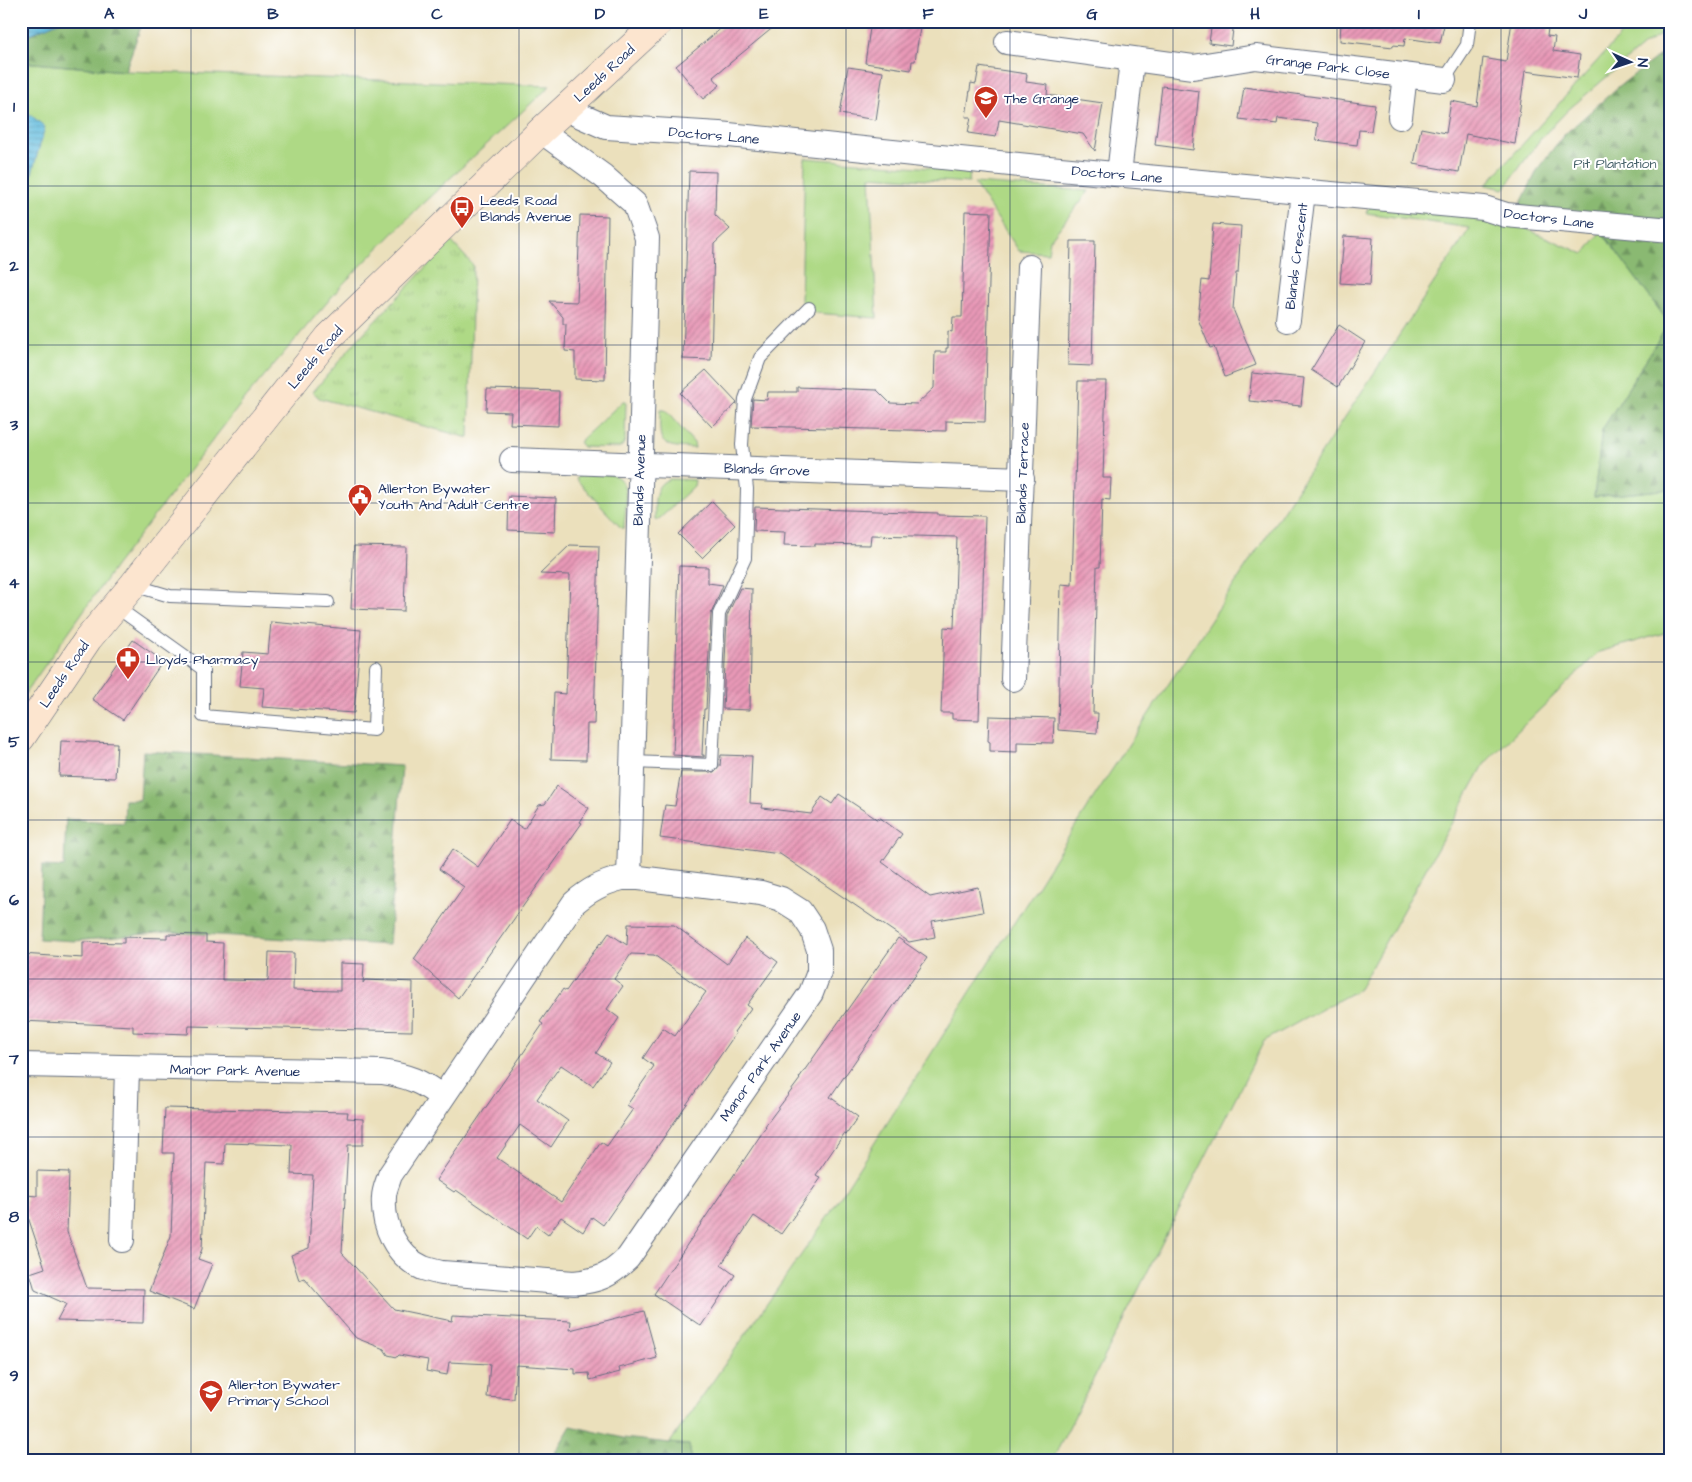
<svg xmlns="http://www.w3.org/2000/svg" width="1692" height="1482" font-family="'Architects Daughter',sans-serif">
<style>
.grass{fill:#aed985;stroke:#648472}
.forest{fill:url(#forest-firs);stroke:#527468}
.park{fill:url(#park-tufts);stroke:#648472}
.water{fill:url(#water-rules);stroke:#3d759e}
.building{fill:url(#building-hatch);fill-rule:evenodd}
.lines{fill:none;stroke-linecap:round;stroke-linejoin:round}
.lane-casing{stroke:#646d7f;stroke-width:14}
.street-casing{stroke:#646d7f;stroke-width:26}
.secondary-casing{stroke:#646d7f;stroke-width:29}
.lane{stroke:#fff;stroke-width:12}
.street{stroke:#fff;stroke-width:24}
.secondary{stroke:#fce5cf;stroke-width:28}
.grid{fill:none;stroke:#1b2f5e;stroke-width:1;stroke-opacity:0.55}
.labels{text-anchor:middle;stroke-width:4;stroke-linejoin:round;paint-order:stroke}
.street-label{font-size:14px;fill:#1b2f5e;stroke:#fff}
.poi-label{font-size:14px;fill:#1b2f5e;stroke:#fff;text-anchor:start}
.park-label{font-size:14px;fill:#47626a;stroke:#fff}
.neatline{fill:none;stroke:#1b2f5e;stroke-width:2}
.grid-label{font-size:16px;text-anchor:middle;font-weight:bold;fill:#1b2f5e}
</style>
<defs>
<pattern id="forest-firs" width="22" height="20" patternUnits="userSpaceOnUse" patternTransform="scale(1.25)"><rect width="22" height="20" fill="#8ab972"/><path d="M5 1l3.5 6h-7zM16 11l3.5 6h-7z" fill="#709761"/></pattern>
<pattern id="park-tufts" width="24" height="20" patternUnits="userSpaceOnUse" patternTransform="scale(1.25)"><rect width="24" height="20" fill="#aed985"/><path d="M3 7l-1-3M5 7V3M7 7l1-3M15 17l-1-3M17 17v-4M19 17l1-3" fill="none" stroke="#95bb75"/></pattern>
<pattern id="water-rules" width="6" height="5" patternUnits="userSpaceOnUse" patternTransform="scale(1.25)"><rect width="6" height="5" fill="#5fbbdd"/><path d="M0 2.5h6" fill="none" stroke="#4e98b6"/></pattern>
<pattern id="building-hatch" width="6" height="6" patternUnits="userSpaceOnUse" patternTransform="scale(1.25)"><rect width="6" height="6" fill="#e999b7"/><path d="M-1 1l2-2M0 6l6-6M5 7l2-2" fill="none" stroke="#bc7d98"/></pattern>
</defs>
<rect width="100%" height="100%" fill="#fff"/>
<filter id="ink" filterUnits="userSpaceOnUse"><feTurbulence type="fractalNoise" baseFrequency=".02" numOctaves="2"/><feDisplacementMap in="SourceGraphic" scale="10" xChannelSelector="R" yChannelSelector="G"/><feConvolveMatrix kernelMatrix="1 2 1 2 8 2 1 2 1" color-interpolation-filters="sRGB"/></filter>
<filter id="wash" filterUnits="userSpaceOnUse"><feTurbulence type="fractalNoise" baseFrequency=".0096" numOctaves="4" result="noise"/><feDisplacementMap in="SourceGraphic" scale="20" xChannelSelector="R" yChannelSelector="G"/><feGaussianBlur stdDeviation="1.12" result="paint"/><feColorMatrix in="noise" values="0 0 0 0 0 0 0 0 0 0 0 0 0 0 0 0 0 1.4 0 .05"/><feComposite in="paint" operator="in"/></filter>
<g filter="url(#wash)">
<rect width="100%" height="100%" fill="#ebe0bc"/>
<path class="grass" d="M1633 21H1671V28L1644 45 1568 110 1541 138 1504 189 1486 185Z
M21 62 125 71 550 86 420 206 342 285 247 396 116 565 21 699Z
M805 158 970 171 969 183 870 176 877 318 815 313 801 301Z
M974 183 1089 191 1050 240 1048 253 1019 251Z
M1371 203 1504 219 1584 254 1601 231 1669 323 1602 430 1594 497 1671 489V631L1599 652 1485 763 1359 989 1264 1041 1052 1461H692L689 1445 669 1444 829 1215 1090 803 1470 228 1366 213Z
M623 401H626L625 440 623 445 619 448 583 447 579 442Z
M660 410H665L694 443 695 448C659 447 659 445 660 410Z
M580 474C590 474 602 473 612 475 632 479 625 512 624 527L622 529 576 479Z
M670 479 695 480 694 486 658 520 655 519C655 504 652 484 670 479Z"/>
<path class="forest" d="M60 21H143L125 71 21 62V29L23 37Z
M1671 50V489L1594 497 1602 430 1669 323 1601 231 1520 205 1539 167 1563 136 1618 87 1660 55Z
M143 751 402 766 389 945 167 932 75 941 39 939 42 866 64 867 66 819 124 823 125 800H140Z
M571 1426 623 1438 689 1445 692 1461H550Z"/>
<path class="park" d="M451 241 473 265 469 438 319 398 313 392 358 339Z"/>
<path class="water" d="M21 21H60L23 37Z
M21 107 45 127 21 212Z"/>
<g id="blocks">
<path class="building" d="M730 21H781L713 77 720 85 703 99 676 66Z
M871 21H921L915 61H912L911 70 865 63Z
M1212 21H1234L1231 46 1209 43Z
M1341 21H1445L1440 43 1405 38 1404 46 1393 45V47L1340 41Z
M1512 21H1549L1547 36 1555 37 1553 51 1580 55 1577 78 1525 71 1515 144 1466 134 1459 172 1414 164 1421 128 1446 133 1451 101 1477 106 1483 58 1506 62Z
M848 67 883 72 876 120 840 114Z
M979 67 1027 74 1026 82 1048 85 1047 95 1103 103 1095 151 1083 134 999 120 996 137 968 133 971 117H966L971 83 976 84Z
M1162 86 1199 91 1193 150 1155 145Z
M1244 87 1375 105 1371 131 1359 130 1357 145 1316 140 1318 123 1278 118 1277 124 1239 119Z
M689 171 716 172 715 215 730 229 714 244 711 360 683 359Z
M965 211 991 212 985 422 946 421V431L751 426 753 399 767 400 768 392H797V387L877 390 890 403 917 404 934 388 935 352H946V348H948V331L952 332 953 317H962Z
M580 215 608 216 605 380 575 379V352L565 351 566 324H563V317L549 301 577 302Z
M1213 224 1241 226 1238 273H1236L1233 309 1256 365 1225 377 1214 347 1210 348 1198 319 1202 280 1209 281Z
M1344 236 1373 238 1370 285 1340 283Z
M1071 241H1095L1092 366 1068 365Z
M1339 325 1365 342 1338 387 1311 370Z
M706 370 737 403 712 427 680 393Z
M1252 373 1304 378 1301 406 1249 401Z
M1078 381H1106L1103 478H1111L1110 500 1102 499 1100 567H1097L1093 713H1098L1097 733 1058 730 1061 584 1072 585Z
M487 389 559 391 558 426 510 424 511 412 486 411Z
M509 496 556 498 555 532 508 530Z
M712 501 735 525 702 558 678 534Z
M755 507 938 513V515L985 516 979 720 952 719V713H941L944 627 954 628 957 537 871 535 870 545 815 544V546L784 545 785 532 754 531Z
M570 545 599 546 594 724H587L586 760 551 759 554 693 566 694 570 575 540 574Z
M354 546 406 547 404 611 351 609Z
M679 566 708 567V583L723 585 711 614 706 709H704L702 755H704V757L673 755Z
M740 588 752 589 750 710 723 709 727 616Z
M271 622 361 630 354 713 262 707 264 688 240 686 243 652 268 654Z
M133 640 163 661 123 720 92 699Z
M989 716 1054 718 1053 743 1017 742V752L990 751V742L988 741Z
M61 741 117 743 115 778 59 776Z
M721 755 752 756 750 803 763 804 762 808 811 814 822 797 832 804 839 794 878 820 879 817 902 834 882 862 930 897 978 887 983 912 932 921 935 937 909 942 780 854 660 838 665 805 675 806 681 772H715L720 766Z
M557 786 589 808 580 822 582 823 458 998 414 959 464 887 439 869 453 849 478 867 510 820 524 829 539 805 545 804Z
M628 924 674 925 727 964 745 938 778 962 747 1005 751 1008 734 1032 736 1033 603 1225 592 1217 583 1232 561 1217 548 1235 536 1226 527 1239 456 1190 454 1192 436 1180 543 1024 540 1022 563 989 566 991 600 943 601 944 609 933 627 945ZM631 954 654 955 706 992 675 1036 663 1028 643 1058 654 1066 627 1105 633 1109 607 1146 601 1142 561 1202 497 1158 520 1125 551 1147 568 1121 537 1099 561 1065 593 1086 610 1062 596 1053 619 1018 607 1009 623 986 614 979Z
M167 934 206 935V942L223 943 222 980 268 981 269 952 294 953 293 990 340 991V963L364 964 363 983 365 980 413 982 412 1031 189 1026 188 1034 133 1032V1026L21 1021V954L83 958V942L124 943V937L167 938Z
M898 938 927 958 830 1097 858 1117 846 1135 844 1134 816 1175 821 1178 781 1234 754 1216 721 1265 735 1275 701 1326 654 1294 766 1127 765 1126 800 1079 799 1078Z
M165 1108 348 1112 347 1118 363 1119V1145H348L342 1253 394 1309 452 1321 453 1315 571 1321 570 1330 644 1311 657 1358 619 1368 620 1372 590 1380 589 1373 575 1374V1369L516 1365 514 1399 487 1397 490 1364 449 1362 447 1375 426 1371 428 1360 399 1355 397 1357 388 1355 384 1349 356 1338 304 1278 299 1280 291 1255 309 1248 313 1175 291 1174 292 1145 225 1143 224 1164 206 1163 202 1249 198 1259 212 1264 194 1309 149 1291 171 1236 174 1153H163Z
M37 1171 69 1172 67 1232 87 1288 144 1289 143 1323 57 1321 66 1304 35 1290 30 1273 45 1268 26 1211V1195L37 1196Z"/>
</g>
</g>
<g filter="url(#ink)">
<use href="#blocks" fill-opacity="0" stroke="#646d7f" stroke-width="1"/>
<g class="lines">
<defs>
<path id="lane" d="M1444 80 1467 45 1470 21
M133 585 170 596 328 602
M115 606 203 669V716L374 730 376 667
M632 762 712 765 719 614 745 558 747 489 742 445 745 399 760 358 809 308"/>
<path id="street" d="M1007 42 1193 67 1256 57 1444 80
M565 109 606 127 719 134 1038 167 1484 208 1506 215 1671 230
M1400 117 1405 75
M541 131 603 176 635 204 647 238 629 878
M1119 174 1132 60
M1288 320 1303 192
M512 460 1022 479
M1013 679 1029 267
M622 878H639L761 893 781 899 800 911 812 929 819 950V972L811 993 628 1258C609 1276 601 1280 574 1283L442 1273C436 1272 429 1270 423 1268 396 1256 382 1225 384 1197 384 1190 388 1182 390 1175L574 903C589 890 602 883 622 878Z
M21 1065 382 1072C408 1076 421 1081 442 1097
M122 1240 127 1068"/>
<path id="secondary" d="M21 738 88 639 133 585 329 337 541 131 660 21"/>
</defs>
<use href="#lane" class="lane-casing"/>
<use href="#street" class="street-casing"/>
<use href="#secondary" class="secondary-casing"/>
<use href="#lane" class="lane"/>
<use href="#street" class="street"/>
<use href="#secondary" class="secondary"/>
</g>
</g>
<path class="grid" d="M191 21V1461M355 21V1461M519 21V1461M682 21V1461M846 21V1461M1010 21V1461M1173 21V1461M1337 21V1461M1501 21V1461M21 186H1671M21 345H1671M21 503H1671M21 662H1671M21 820H1671M21 979H1671M21 1137H1671M21 1296H1671"/>
<defs>
<symbol id="school-pin" viewBox="-11 -11 22 30"><path d="M0 17L-7.5 6A9.5 9.5 0 1 1 7.5 6Z" fill="#c8321e" stroke="#fff"/><path d="M0-5L7-2L0 1L-7-2ZM-4 1L0 2.5L4 1V4Q0 6-4 4Z" fill="#fff"/></symbol>
<symbol id="bus-pin" viewBox="-11 -11 22 30"><path d="M0 17L-7.5 6A9.5 9.5 0 1 1 7.5 6Z" fill="#c8321e" stroke="#fff"/><path d="M-5-6H5V4H4V6H2V4H-2V6H-4V4H-5ZM-3.5-4V0h7V-4ZM-3.5 1.2v1.5H-2V1.2ZM2 1.2v1.5H3.5V1.2Z" fill="#fff"/></symbol>
<symbol id="civic-pin" viewBox="-11 -11 22 30"><path d="M0 17L-7.5 6A9.5 9.5 0 1 1 7.5 6Z" fill="#c8321e" stroke="#fff"/><path d="M-.6-6.5H3V-4.5H.6V-3L4-1V1h2V6H-6V1h2V-1L-.6-3ZM-1.2 2.5V6h2.4V2.5Z" fill="#fff"/></symbol>
<symbol id="pharmacy-pin" viewBox="-11 -11 22 30"><path d="M0 17L-7.5 6A9.5 9.5 0 1 1 7.5 6Z" fill="#c8321e" stroke="#fff"/><path d="M-2-6h4v4h4v4h-4v4h-4v-4h-4v-4h4Z" fill="#fff"/></symbol>
</defs>
<g fill-rule="evenodd">
<use href="#school-pin" x="972" y="84" width="28" height="38"/>
<use href="#bus-pin" x="448" y="194" width="28" height="38"/>
<use href="#civic-pin" x="346" y="482" width="28" height="38"/>
<use href="#pharmacy-pin" x="114" y="645" width="28" height="38"/>
<use href="#school-pin" x="197" y="1378" width="28" height="38"/>
</g>
<g class="labels">
<g class="street-label">
<text transform="translate(1328 66) rotate(7)" y="5">Grange Park Close</text>
<text transform="translate(604 73) rotate(-43)" y="5">Leeds Road</text>
<text transform="translate(714 135) rotate(5)" y="5">Doctors Lane</text>
<text transform="translate(1117 174) rotate(5)" y="5">Doctors Lane</text>
<text transform="translate(1549 218) rotate(7)" y="5">Doctors Lane</text>
<text transform="translate(1296 256) rotate(-83)" y="5">Blands Crescent</text>
<text transform="translate(315 357) rotate(-50)" y="5">Leeds Road</text>
<text transform="translate(767 469) rotate(2)" y="5">Blands Grove</text>
<text transform="translate(1022 473) rotate(-88)" y="5">Blands Terrace</text>
<text transform="translate(639 480) rotate(-88)" y="5">Blands Avenue</text>
<text transform="translate(64 674) rotate(-56)" y="5">Leeds Road</text>
<text transform="translate(760 1066) rotate(-55)" y="5">Manor Park Avenue</text>
<text transform="translate(235 1070) rotate(1)" y="5">Manor Park Avenue</text>
</g>
<g class="poi-label">
<text x="1004" y="103">The Grange</text>
<text x="480" y="205">Leeds Road<tspan x="480" dy="16">Blands Avenue</tspan></text>
<text x="378" y="493">Allerton Bywater<tspan x="378" dy="16">Youth And Adult Centre</tspan></text>
<text x="146" y="664">Lloyds Pharmacy</text>
<text x="228" y="1389">Allerton Bywater<tspan x="228" dy="16">Primary School</tspan></text>
</g>
<g class="park-label">
<text x="1615" y="168">Pit Plantation</text>
</g>
</g>
<rect width="1692" height="1482" fill="none" stroke="#fff" stroke-width="55"/>
<g transform="translate(1630 62) rotate(93)" stroke="#ffffff" stroke-width="4" paint-order="stroke">
<path d="M0-4L9 19L0 12L-9 19Z" fill="#1b2f5e"/>
<text y="-8" font-size="14" font-weight="bold" text-anchor="middle" fill="#1b2f5e">N</text>
</g>
<rect x="28" y="28" width="1636" height="1426" class="neatline"/>
<g class="grid-label">
<text x="109" y="19">A</text>
<text x="273" y="19">B</text>
<text x="437" y="19">C</text>
<text x="600" y="19">D</text>
<text x="764" y="19">E</text>
<text x="928" y="19">F</text>
<text x="1092" y="19">G</text>
<text x="1255" y="19">H</text>
<text x="1419" y="19">I</text>
<text x="1583" y="19">J</text>
<text x="14" y="112">1</text>
<text x="14" y="271">2</text>
<text x="14" y="430">3</text>
<text x="14" y="588">4</text>
<text x="14" y="747">5</text>
<text x="14" y="905">6</text>
<text x="14" y="1064">7</text>
<text x="14" y="1222">8</text>
<text x="14" y="1381">9</text>
</g>
</svg>
